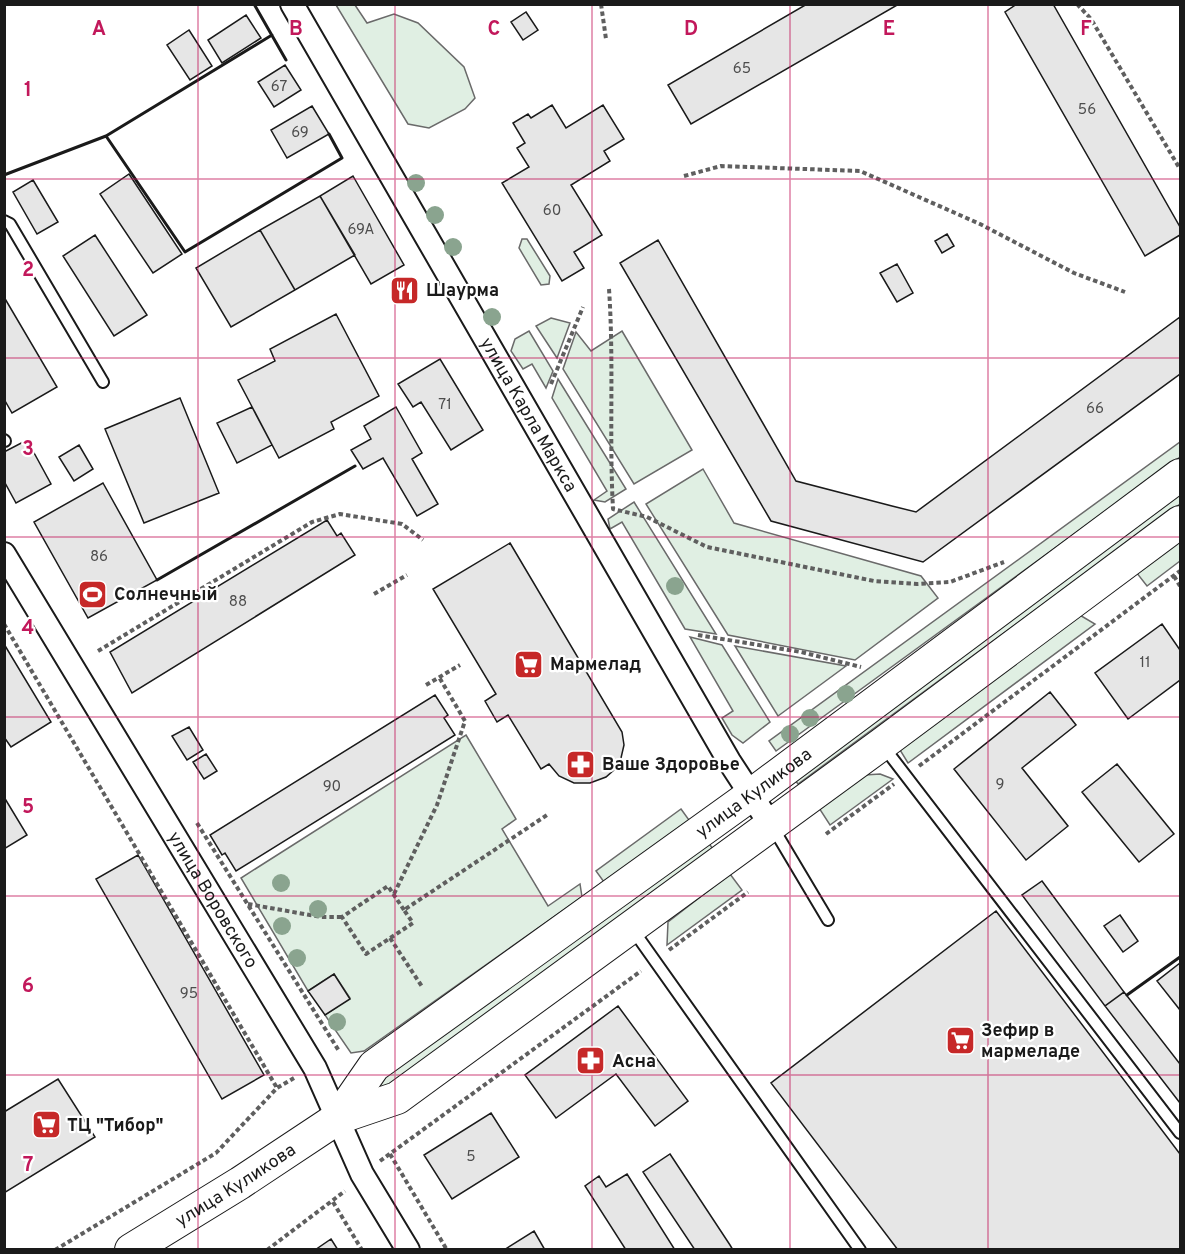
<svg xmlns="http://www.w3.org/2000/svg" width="1185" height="1254" font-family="Overpass,sans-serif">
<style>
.green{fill:#e0efe3;stroke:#6a6a6a;stroke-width:1.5}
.building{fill:#e6e6e6;stroke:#1a1a1a;stroke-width:1.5}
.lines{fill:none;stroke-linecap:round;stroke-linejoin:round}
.lane-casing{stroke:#1a1a1a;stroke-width:14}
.street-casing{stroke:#1a1a1a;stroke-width:26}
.secondary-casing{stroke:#1a1a1a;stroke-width:34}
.path{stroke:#5f5f5f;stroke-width:4;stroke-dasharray:4.5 3;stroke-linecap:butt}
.lane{stroke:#fff;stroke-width:10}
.street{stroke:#fff;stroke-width:22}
.secondary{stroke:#fff;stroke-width:32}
.wall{stroke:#1a1a1a;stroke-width:3}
.tree{fill:#8aa48f}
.grid{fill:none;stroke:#c2185b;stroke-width:1.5;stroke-opacity:0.55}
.labels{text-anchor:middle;stroke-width:4.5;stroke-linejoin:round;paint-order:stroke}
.number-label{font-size:15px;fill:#4d4d4d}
.poi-label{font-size:18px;font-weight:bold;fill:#1a1a1a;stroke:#fff;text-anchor:start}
.street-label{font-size:18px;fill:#1a1a1a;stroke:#fff}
.grid-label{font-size:20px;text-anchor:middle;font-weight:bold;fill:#c2185b;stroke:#fff;stroke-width:4.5;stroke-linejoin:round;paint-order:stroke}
</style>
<rect width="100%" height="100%" fill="#fff"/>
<path class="green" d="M336 5H355L367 23 394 14 418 23 464 67 475 98 465 109 429 128 408 124Z
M522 239H527L550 276 549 284 541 285 519 248Z
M551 318 570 323 557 358 536 326Z
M529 331 553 371 546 388 532 364 523 369 511 351 515 339Z
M622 331 692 450 634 484 563 369 576 332 591 351Z
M558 379 626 489 605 502 594 500 607 491 552 398Z
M1180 442V457L776 751 769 741Z
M703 469 734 523 921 576 938 598 855 660 728 635 646 504Z
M1180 493V504L798 784 792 776Z
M634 502 716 634 685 629 622 522 610 529 608 519Z
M1180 540V561L1147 586 1136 572Z
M1078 614 1095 624 908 763 900 750 903 742Z
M690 637 722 645 770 722 743 743 732 735 722 718 733 711Z
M735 646 846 666 778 716Z
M466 735 516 819 502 829 548 906 580 884 582 897 364 1051 351 1053 325 1015 350 998 334 974 308 991 241 878Z
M880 774 893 779 830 825 819 808 865 775Z
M681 809 689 820 604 882 596 871Z
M708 842 715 852 378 1098 369 1085Z
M730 874 742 890 667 945 668 922Z"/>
<path class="building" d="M807 4H899L691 124 668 85Z
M1017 4H1053L1180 227V235L1145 256 1005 12Z
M526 12 538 30 523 40 511 22Z
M246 15 261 38 222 63 208 40Z
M189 30 212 66 190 80 167 45Z
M285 65 301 90 274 107 258 82Z
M552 105 566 128 603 105 624 139 604 151 610 161 571 185 602 235 574 252 584 268 562 281 502 183 529 167 517 148 525 143 513 123 528 114 531 118Z
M312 106 329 134 287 158 271 130Z
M129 174 182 254 153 273 100 194Z
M353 176 404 265 371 284 320 196Z
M33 180 58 222 37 234 13 192Z
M320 196 355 255 295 290 260 230Z
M260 230 295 290 231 327 196 268Z
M947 234 954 246 942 253 935 241Z
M95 235 147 315 114 336 63 256Z
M658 240 796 481 892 506 916 512 1180 317V374L923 562 771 521 620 263Z
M897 264 913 293 897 302 880 273Z
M412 282 416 290 399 300 394 292Z
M4 297 57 387 12 413 4 399Z
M336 314 379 396 331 422 334 429 279 458 238 380 275 361 270 349Z
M440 359 483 430 451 450 421 402 413 407 398 384Z
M180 398 219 493 144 523 105 429Z
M252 407 272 445 237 463 217 423Z
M396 407 422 453 412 459 438 504 417 516 383 458 363 469 351 450 371 439 364 426Z
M27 440 51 484 16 503 4 481V452Z
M79 445 93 469 74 481 59 457Z
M103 483 157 580 88 618 34 522Z
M327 520 337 536 341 533 355 555 132 693 110 652Z
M510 543 622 732 624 745 621 758 615 769 606 777 590 783H574L559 776 549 764 541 769 508 715 497 722 485 701 496 694 433 589Z
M1162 624 1180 650V680L1128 719 1095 673Z
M4 644 51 722 11 747 4 737Z
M1050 692 1076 725 1022 768 1068 826 1026 860 954 769Z
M435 695 448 715 444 718 455 735 236 871 225 853 222 855 210 835Z
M189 727 203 750 187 760 172 736Z
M206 754 217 771 204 779 193 762Z
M1117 764 1174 834 1139 862 1082 792Z
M4 797 27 835 4 849Z
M138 855 264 1075 222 1099 96 879Z
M1042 881 1124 992 1105 1006 1022 895Z
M996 911 1180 1154V1250H898L771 1083Z
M1120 915 1138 941 1123 952 1104 926Z
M1180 963V1010L1157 981Z
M334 974 350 999 325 1015 308 991Z
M1124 992 1180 1064V1103L1105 1006Z
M618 1006 688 1101 655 1126 616 1074 556 1118 525 1075Z
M58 1079 95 1137 4 1193V1112Z
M491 1113 519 1157 452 1199 424 1155Z
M670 1154 730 1245 733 1250H695L643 1172Z
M627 1174 675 1250H626L585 1186 599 1176 606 1187Z
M534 1231 545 1250H504Z
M331 1239 338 1250H315Z"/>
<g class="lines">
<defs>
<path id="lane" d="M4 221 10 224 103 382
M4 440 5 441
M883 746 1180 1133
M772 826 828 920
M633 930 860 1250"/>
<g id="street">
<path id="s1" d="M292 4 729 761 770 824"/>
<path id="s2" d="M4 554 315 1068 362 1174 408 1250"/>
</g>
<g id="secondary">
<path id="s3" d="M338 1118 374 1066 751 795 1180 475"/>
<path id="s4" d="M131 1250 240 1183 338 1118 397 1098 882 744 1180 522"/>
</g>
</defs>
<use href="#lane" class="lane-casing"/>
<use href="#street" class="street-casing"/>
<use href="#secondary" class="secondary-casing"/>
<path class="path" d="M601 4 606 39
M1077 4 1091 19 1180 169
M684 176 721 166 860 171 980 224 1074 273 1125 292
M609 289C614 362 609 435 613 509L647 517 707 547 874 581 917 584 950 582 1004 562
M551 384 583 307
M1174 576 1180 586
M374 594 407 575
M4 624 277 1088
M698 635 801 652 861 667
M98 651 312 522 340 514 402 524 423 540
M426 685 460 665
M919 766 1180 571
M197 823 339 1051
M826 834 894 784
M394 894 437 805 465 721 439 677
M248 904 321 917H342
M404 910 388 886 342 917 366 954 413 923 404 910 547 815
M390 938 423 988
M669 950 748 892
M390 1154 447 1250
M380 1161 641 971
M333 1202 362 1250
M55 1250 216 1153 277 1088 294 1078
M267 1250 345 1191"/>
<use href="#lane" class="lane"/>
<use href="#street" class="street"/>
<use href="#secondary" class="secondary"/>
<path class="wall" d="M254 4 286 60
M106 136 185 252 342 158 329 134
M4 175 106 136 272 35
M157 580 355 466
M1127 995 1180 957"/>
</g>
<g class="tree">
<circle cx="416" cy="183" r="9"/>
<circle cx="435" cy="215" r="9"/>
<circle cx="453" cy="247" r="9"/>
<circle cx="492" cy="317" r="9"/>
<circle cx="675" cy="586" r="9"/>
<circle cx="846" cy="694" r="9"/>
<circle cx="810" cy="718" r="9"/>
<circle cx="790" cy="734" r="9"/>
<circle cx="281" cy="883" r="9"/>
<circle cx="318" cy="909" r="9"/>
<circle cx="282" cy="926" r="9"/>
<circle cx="297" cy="958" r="9"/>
<circle cx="337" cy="1022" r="9"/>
</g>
<path class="grid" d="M198 4V1250M395 4V1250M592 4V1250M790 4V1250M988 4V1250M4 179H1180M4 358H1180M4 537H1180M4 717H1180M4 896H1180M4 1075H1180"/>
<defs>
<symbol id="restaurant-square" viewBox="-11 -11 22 22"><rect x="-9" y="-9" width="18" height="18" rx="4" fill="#c62828" stroke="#fff"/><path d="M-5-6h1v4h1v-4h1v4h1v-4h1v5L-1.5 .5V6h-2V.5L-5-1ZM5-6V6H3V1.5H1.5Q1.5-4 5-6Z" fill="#fff"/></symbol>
<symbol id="stadium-square" viewBox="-11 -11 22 22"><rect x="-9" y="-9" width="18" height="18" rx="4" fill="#c62828" stroke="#fff"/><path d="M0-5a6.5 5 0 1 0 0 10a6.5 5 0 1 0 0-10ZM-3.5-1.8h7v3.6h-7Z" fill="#fff"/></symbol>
<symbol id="supermarket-square" viewBox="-11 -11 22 22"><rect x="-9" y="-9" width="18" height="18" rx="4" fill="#c62828" stroke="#fff"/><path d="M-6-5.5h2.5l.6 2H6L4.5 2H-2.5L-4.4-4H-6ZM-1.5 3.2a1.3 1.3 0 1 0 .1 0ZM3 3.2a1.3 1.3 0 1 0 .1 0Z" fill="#fff"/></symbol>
<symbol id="pharmacy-square" viewBox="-11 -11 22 22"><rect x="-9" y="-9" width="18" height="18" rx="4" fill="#c62828" stroke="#fff"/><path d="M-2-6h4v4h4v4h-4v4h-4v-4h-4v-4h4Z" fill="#fff"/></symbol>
</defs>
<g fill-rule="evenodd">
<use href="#restaurant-square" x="388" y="274" width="33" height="33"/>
<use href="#stadium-square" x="76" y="578" width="33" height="33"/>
<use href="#supermarket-square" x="512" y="648" width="33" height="33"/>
<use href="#pharmacy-square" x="564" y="748" width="33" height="33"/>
<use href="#supermarket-square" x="944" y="1024" width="33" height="33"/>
<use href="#pharmacy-square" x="574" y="1044" width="33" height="33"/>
<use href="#supermarket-square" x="30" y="1108" width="33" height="33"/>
</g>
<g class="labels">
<g class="number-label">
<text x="742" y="73">65</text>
<text x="279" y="91">67</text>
<text x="1087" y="114">56</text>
<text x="300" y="137">69</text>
<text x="552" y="215">60</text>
<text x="361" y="234">69А</text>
<text x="445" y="409">71</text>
<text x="1095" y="413">66</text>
<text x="99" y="561">86</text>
<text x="238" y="606">88</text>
<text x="1145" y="667">11</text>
<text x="1000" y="789">9</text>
<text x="332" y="791">90</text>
<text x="189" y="998">95</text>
<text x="471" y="1161">5</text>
</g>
<g class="poi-label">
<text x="426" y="296">Шаурма</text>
<text x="114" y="600">Солнечный</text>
<text x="550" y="670">Мармелад</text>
<text x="602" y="770">Ваше Здоровье</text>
<text x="981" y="1036">Зефир в<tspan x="981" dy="21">мармеладе</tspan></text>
<text x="612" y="1067">Асна</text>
<text x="67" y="1131">ТЦ "Тибор"</text>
</g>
<g class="street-label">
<text dy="6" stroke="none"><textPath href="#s1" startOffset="474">улица Карла Маркса</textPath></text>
<text dy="6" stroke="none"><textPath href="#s3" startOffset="531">улица Куликова</textPath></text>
<text dy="6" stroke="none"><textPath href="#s2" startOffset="404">улица Воровского</textPath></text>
<text dy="6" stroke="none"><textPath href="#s4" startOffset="123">улица Куликова</textPath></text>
</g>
</g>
<g class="grid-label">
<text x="99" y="35">A</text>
<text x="296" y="35">B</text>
<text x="494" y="35">C</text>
<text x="691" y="35">D</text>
<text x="889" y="35">E</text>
<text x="1086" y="35">F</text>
<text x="28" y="96">1</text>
<text x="28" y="276">2</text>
<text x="28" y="455">3</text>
<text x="28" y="634">4</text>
<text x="28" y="813">5</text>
<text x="28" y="992">6</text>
<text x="28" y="1171">7</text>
</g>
<rect width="1185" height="1254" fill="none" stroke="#1a1a1a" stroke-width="12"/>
</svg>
